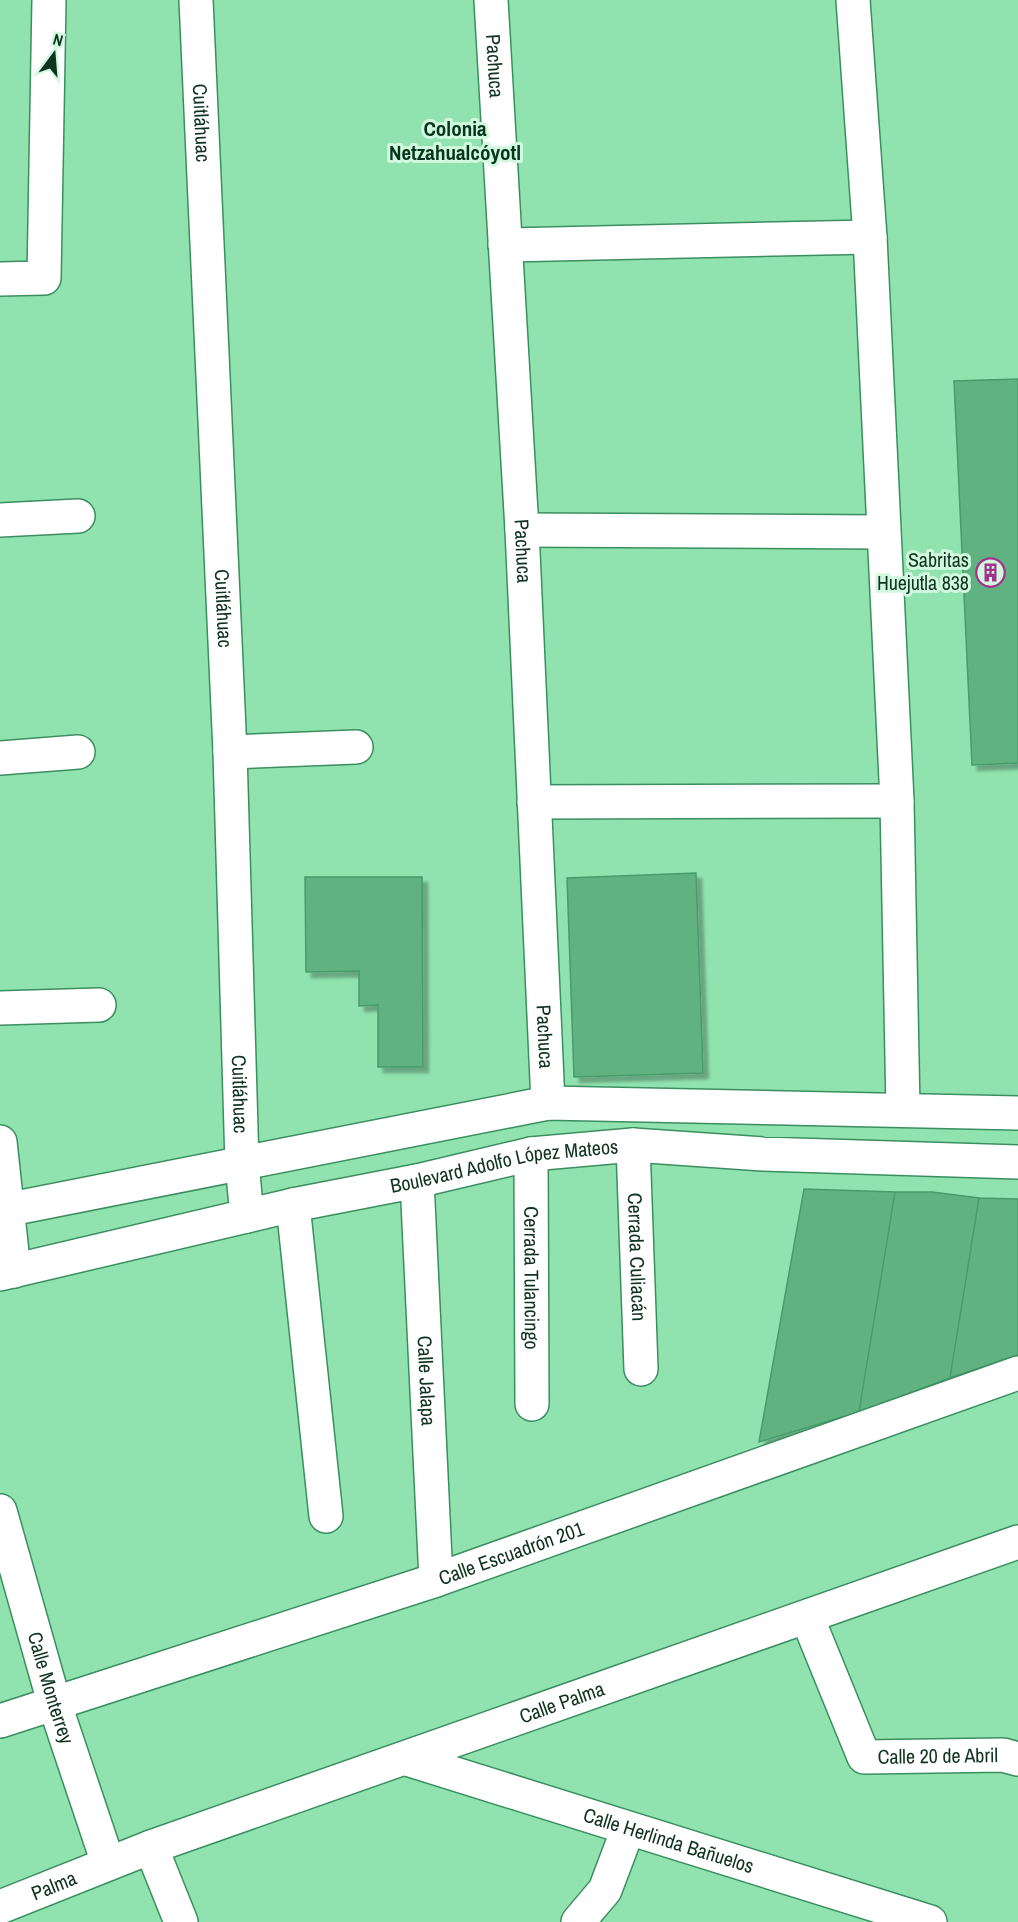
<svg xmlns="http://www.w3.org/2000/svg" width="1018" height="1922" font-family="'Archivo Narrow',sans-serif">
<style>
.building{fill:#61b381;stroke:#489b6a;stroke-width:1.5;filter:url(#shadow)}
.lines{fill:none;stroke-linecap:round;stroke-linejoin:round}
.minor-casing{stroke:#3b8f5f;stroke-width:36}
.minor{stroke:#fff;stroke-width:33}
.labels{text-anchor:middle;stroke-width:6;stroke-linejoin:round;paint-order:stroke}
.street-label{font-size:20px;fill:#10331f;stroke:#d1f9de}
.poi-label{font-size:20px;fill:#10331f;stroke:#d1f9de;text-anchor:end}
.neighbourhood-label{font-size:21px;font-weight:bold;fill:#05351d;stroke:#d1f9de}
</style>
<defs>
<filter id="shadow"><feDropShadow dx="5.5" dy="5.5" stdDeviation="1.5" flood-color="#0004"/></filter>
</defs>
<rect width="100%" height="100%" fill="#90e3ae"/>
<path class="building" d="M1018 379V763L972 765 954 381Z
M696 873 703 1073 574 1077 567 878Z
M305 877H422L423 1067H378V1005L359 1006V971L306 972Z
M804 1189 895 1192 859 1412 759 1442Z
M895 1192H932L979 1198 950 1378 859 1412Z
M979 1198 1018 1199V1355L950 1378Z"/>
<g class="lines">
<defs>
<g id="minor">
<path id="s1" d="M196 0 230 752 242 1164 247 1216"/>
<path id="s2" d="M491 0 522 530 548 1103"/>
<path d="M853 0 870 237 897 801 903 1110"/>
<path d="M505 245 870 237"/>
<path d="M0 279 44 278 49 0"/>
<path d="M0 520 78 516"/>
<path d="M522 530 882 532"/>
<path d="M230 752 356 747"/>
<path d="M0 758 78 752"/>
<path d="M534 802 897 801"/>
<path d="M0 1008 99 1005"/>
<path d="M0 1142 14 1271"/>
<path id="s3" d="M633 1145 641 1369"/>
<path id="s4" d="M531 1154 532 1404"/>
<path id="s5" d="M417 1181 436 1580"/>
<path d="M293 1205 326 1516"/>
<path d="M0 1211 548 1103 1018 1113"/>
<path id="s6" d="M0 1274 293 1205 417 1181 531 1154 633 1145 763 1154 1018 1162"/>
<path id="s7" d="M0 1511 54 1702 108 1863"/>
<path id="s8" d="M807 1617 864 1757 1003 1755 1018 1759"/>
<path id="s9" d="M0 1721 436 1580 1018 1373"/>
<path id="s10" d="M407 1759 930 1922"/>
<path d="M151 1847 181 1922"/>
<path id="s11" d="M0 1907 151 1847 1018 1542"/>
<path d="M578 1922 605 1890 628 1829"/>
</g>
</defs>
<use href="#minor" class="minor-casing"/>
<use href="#minor" class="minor"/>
</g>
<defs>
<symbol id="building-ring" viewBox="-11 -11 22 22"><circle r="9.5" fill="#d1f9de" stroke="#a3328f" stroke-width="1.5"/><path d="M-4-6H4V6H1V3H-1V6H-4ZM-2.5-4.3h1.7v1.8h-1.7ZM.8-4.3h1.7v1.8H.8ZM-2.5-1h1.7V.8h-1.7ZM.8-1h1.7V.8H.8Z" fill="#a3328f"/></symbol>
</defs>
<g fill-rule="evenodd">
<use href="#building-ring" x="974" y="556" width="33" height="33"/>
</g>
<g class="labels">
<g class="street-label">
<text dy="7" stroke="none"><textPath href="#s2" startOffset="66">Pachuca</textPath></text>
<text dy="7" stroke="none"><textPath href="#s1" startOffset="123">Cuitláhuac</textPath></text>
<text dy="7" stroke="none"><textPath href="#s2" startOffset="552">Pachuca</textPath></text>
<text dy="7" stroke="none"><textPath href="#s1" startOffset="609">Cuitláhuac</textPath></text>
<text dy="7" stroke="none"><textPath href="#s2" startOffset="1038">Pachuca</textPath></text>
<text dy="7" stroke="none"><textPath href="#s1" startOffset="1095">Cuitláhuac</textPath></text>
<text dy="7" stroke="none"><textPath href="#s6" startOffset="516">Boulevard Adolfo López Mateos</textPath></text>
<text dy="7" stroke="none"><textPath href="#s3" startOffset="112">Cerrada Culiacán</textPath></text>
<text dy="7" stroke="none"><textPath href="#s4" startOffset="124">Cerrada Tulancingo</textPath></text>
<text dy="7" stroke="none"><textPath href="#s5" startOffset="200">Calle Jalapa</textPath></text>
<text dy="7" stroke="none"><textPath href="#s9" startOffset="538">Calle Escuadrón 201</textPath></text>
<text dy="7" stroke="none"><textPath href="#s7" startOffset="184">Calle Monterrey</textPath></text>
<text dy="7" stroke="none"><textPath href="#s11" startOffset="598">Calle Palma</textPath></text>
<text dy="7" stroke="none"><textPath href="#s8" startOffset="225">Calle 20 de Abril</textPath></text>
<text dy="7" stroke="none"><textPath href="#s10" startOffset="274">Calle Herlinda Bañuelos</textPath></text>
<text dy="7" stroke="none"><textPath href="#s11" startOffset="58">Palma</textPath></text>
</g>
<g class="poi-label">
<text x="969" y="567">Sabritas<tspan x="969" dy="23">Huejutla 838</tspan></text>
</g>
<g class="neighbourhood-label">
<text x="455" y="136">Colonia<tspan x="455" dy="24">Netzahualcóyotl</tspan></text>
</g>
</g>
<g transform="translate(54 54) rotate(16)" stroke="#d1f9de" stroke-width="4.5" paint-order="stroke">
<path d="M0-4.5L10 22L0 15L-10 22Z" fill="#10331f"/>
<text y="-9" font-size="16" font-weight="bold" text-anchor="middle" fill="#10331f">N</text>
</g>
</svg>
